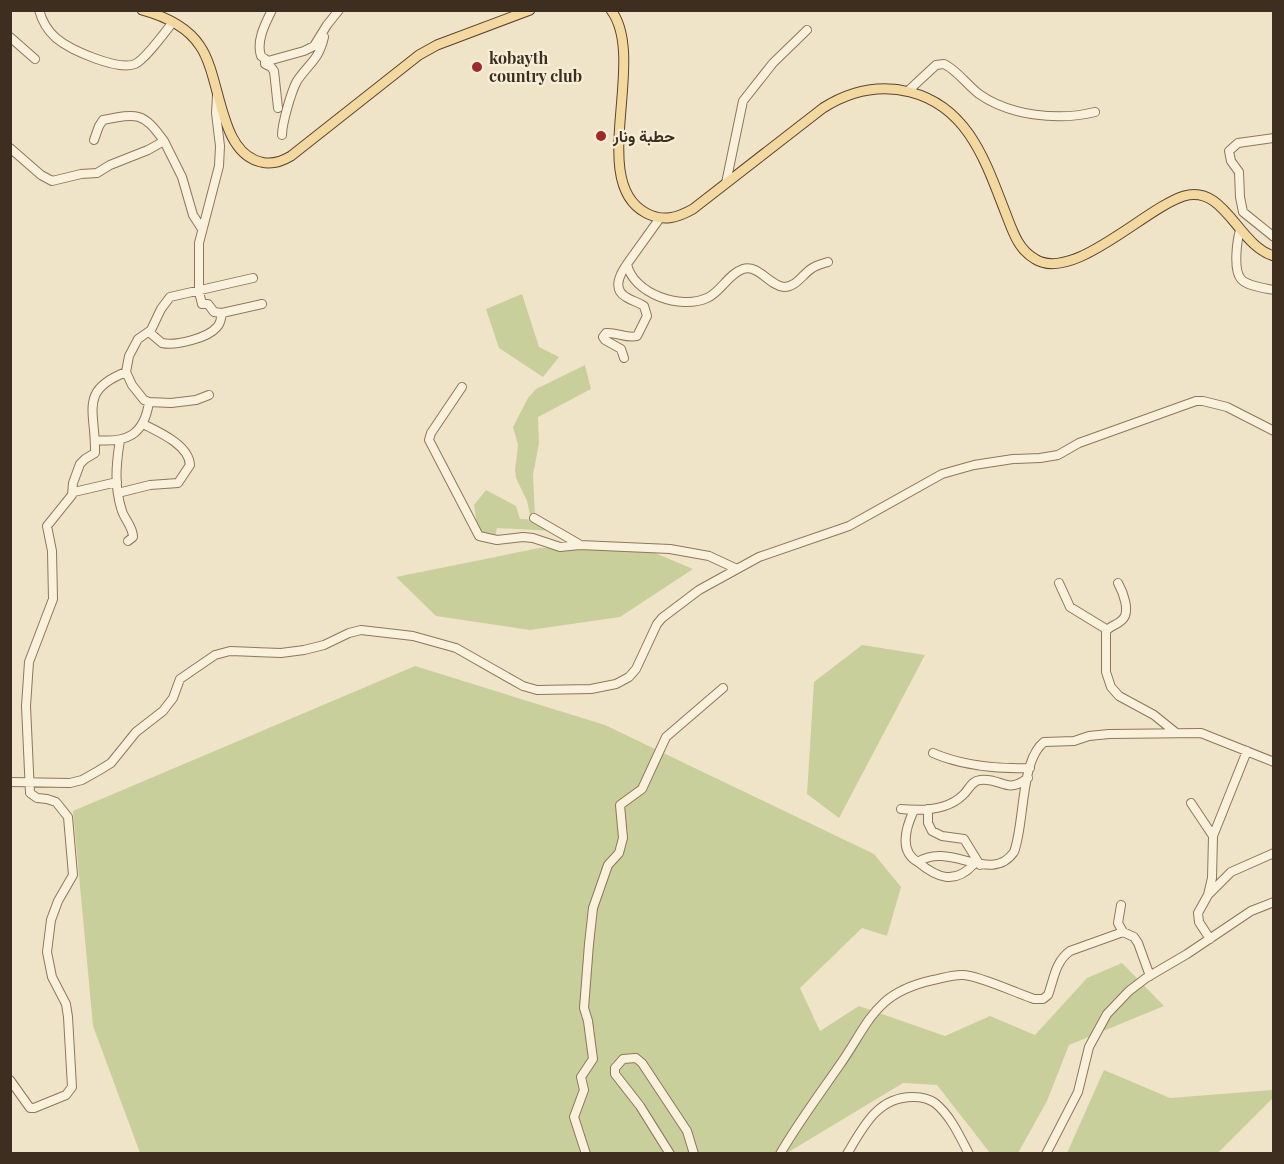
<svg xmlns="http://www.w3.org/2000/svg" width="1284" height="1164" font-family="'Playfair Display',Vazirmatn,serif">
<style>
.green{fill:#c9cf9b}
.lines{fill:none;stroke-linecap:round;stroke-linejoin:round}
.minor-casing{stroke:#8d765c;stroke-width:10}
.major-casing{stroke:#5b4430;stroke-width:11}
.minor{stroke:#faf1dc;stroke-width:8}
.major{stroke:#f3d9a0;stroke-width:9}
.poi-dot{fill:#9e2a2b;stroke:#f7eed8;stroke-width:2}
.labels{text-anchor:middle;stroke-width:4.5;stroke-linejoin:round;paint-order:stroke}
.poi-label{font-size:16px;font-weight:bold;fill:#3d2e20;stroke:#f7eed8;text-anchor:start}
</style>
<rect width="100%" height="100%" fill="#f0e4c8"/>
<path class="green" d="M522 294 539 347 559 357 543 377 499 348 486 309Z
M585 365 591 389 538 417 539 443 533 475 535 516 530 515 527 501 516 478 515 470 518 445 513 427 528 398 536 389Z
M486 490 516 506 520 519 544 520 552 531 497 528 495 537 479 538 474 505Z
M539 548H643L693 569 620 617 530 630 436 616 396 577Z
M862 645 925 655 839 818 807 794 814 682Z
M415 666 605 725 874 854 901 887 887 936 862 928 800 988 820 1031 859 1006 945 1036 990 1016 1035 1035 1087 978 1122 963 1164 1006 1069 1045 1047 1101 1018 1153H990L937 1085 903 1083 787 1153H140L93 1026 73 811Z
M1104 1070 1170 1098 1273 1090V1098L1218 1153H1067Z"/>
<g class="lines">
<defs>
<path id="minor" d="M39 10C42 21 48 31 56 38 70 50 118 71 135 64 145 60 165 32 173 22
M272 10C265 24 256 41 261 56L268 61 304 51 314 46 327 25 339 10
M10 37 35 59
M265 61V64L271 67 274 71 278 108
M908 91 936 65 944 64C957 70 967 85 979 94 1010 116 1059 121 1095 112
M217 96 216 113 220 146 219 166 199 243V292L202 304H208L214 312 222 313
M282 135C282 124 291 92 297 81 309 63 319 60 324 37
M1274 138 1238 143 1229 151 1231 161 1239 172 1240 197 1243 212 1274 237
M94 140 99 126 103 120C138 113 143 112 164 141
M10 148 41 175 52 181 81 174 97 173 110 165 148 150 164 141 182 177 193 215 202 229
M726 183 743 101 773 63 807 30
M660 218 627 264C633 294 681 310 707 298 721 292 728 274 743 269 758 264 770 286 784 287 796 287 802 275 811 269 816 265 822 264 828 262
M1240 230C1237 241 1233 270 1241 279 1247 286 1264 288 1274 290
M149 332 162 343C176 346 208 338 217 327 221 323 221 318 222 313L262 304
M624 358 621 349 605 340 603 337 606 333C617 332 627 339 637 336L647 316 644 306C638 302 632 301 626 297 612 289 620 274 627 264
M462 387 431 433 429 440 479 536 497 540 523 537 533 538 560 547 580 545 670 549 709 556 737 569
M209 395 196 400 171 403 149 402 144 400 132 385 126 372 129 356 138 339 151 330 161 309 170 297 253 278
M95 440C126 443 144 436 149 402
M120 440C116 464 114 487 122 511 125 520 133 527 133 537L128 541
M74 492 117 482
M118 493 150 485 178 483 190 465C189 445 159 432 143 424
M534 518 579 544
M1059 583 1070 607 1106 629
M1118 583C1123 592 1131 612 1122 620 1117 625 1110 626 1106 631V672L1111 687 1119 696 1154 715 1175 732
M933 753C963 766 997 769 1030 768
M10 782 70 783 82 780 98 771 111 763 136 732 163 711 173 698 180 679 215 655 230 651 281 653 304 650 324 645 349 633 361 630 413 636 456 648 523 686 537 690 591 689 616 684 629 677 636 669 657 624 662 618 699 590 759 557 849 526 942 474 974 465 1013 459 1040 458 1058 455 1079 443 1196 401H1203L1227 407 1274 431
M1191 803 1213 836
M901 809C921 811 948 810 963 795 969 790 971 781 980 780 1001 777 1006 795 1028 778
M928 809V823L932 831 942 836 964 839 980 865
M914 810C906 827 898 851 918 862 950 841 991 885 1014 852 1025 823 1020 761 1044 742L1074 741 1089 736 1109 734 1201 733 1274 762
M918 862C937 878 955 885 974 864
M1209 894 1231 872 1274 853
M1121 905 1118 923 1123 932
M1210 939 1199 922 1198 913 1208 895 1212 878 1213 836 1247 751
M10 1080 30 1108H34L66 1095 72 1087 68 1017 66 1004 52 977 47 952 51 920 58 901 73 875 68 817 56 802 47 799 37 798 30 793 26 706 29 662 53 599 52 551 47 526 72 495 73 483 80 464 85 459 95 453C96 411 78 391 126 372
M586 1154 574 1117 584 1090 581 1077 593 1059 588 1021 584 1008 589 944 593 908 608 865 619 853 623 838 620 805 642 789 666 737 723 688
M670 1154 640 1106 615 1074V1068L623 1059 636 1058 642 1063 687 1131 694 1154
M780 1154C798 1123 819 1095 839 1066 870 1022 874 993 933 980 943 978 954 974 964 975 980 976 1016 993 1034 999H1043L1048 995C1054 979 1055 962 1070 951L1123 932 1134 937 1138 943 1150 976
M847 1154C863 1127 878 1096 914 1097 921 1097 929 1099 935 1103 951 1116 960 1137 969 1154
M1046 1154 1078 1092 1089 1047 1107 1014 1129 991 1146 978 1187 954 1251 911 1274 902"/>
<path id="major" d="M142 10C164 16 187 26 200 46 222 78 218 152 261 162 272 165 281 162 291 156L419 55 437 45 530 10
M611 10C648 59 587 182 646 213 663 222 677 218 693 209L823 108C850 91 878 84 910 92 969 107 986 163 1006 214 1013 232 1018 249 1035 259 1073 283 1145 208 1184 196 1225 184 1238 246 1274 256"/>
</defs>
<use href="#minor" class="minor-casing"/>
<use href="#major" class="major-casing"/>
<use href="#minor" class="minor"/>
<use href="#major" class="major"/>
</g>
<g class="poi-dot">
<circle cx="477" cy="67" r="6"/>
<circle cx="601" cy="136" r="6"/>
</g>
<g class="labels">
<g class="poi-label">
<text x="489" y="64">kobayth<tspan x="489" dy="18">country club</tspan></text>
<text x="613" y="142">حطبة ونار</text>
</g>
</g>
<rect width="1284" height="1164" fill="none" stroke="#3d2e20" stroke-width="24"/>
</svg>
